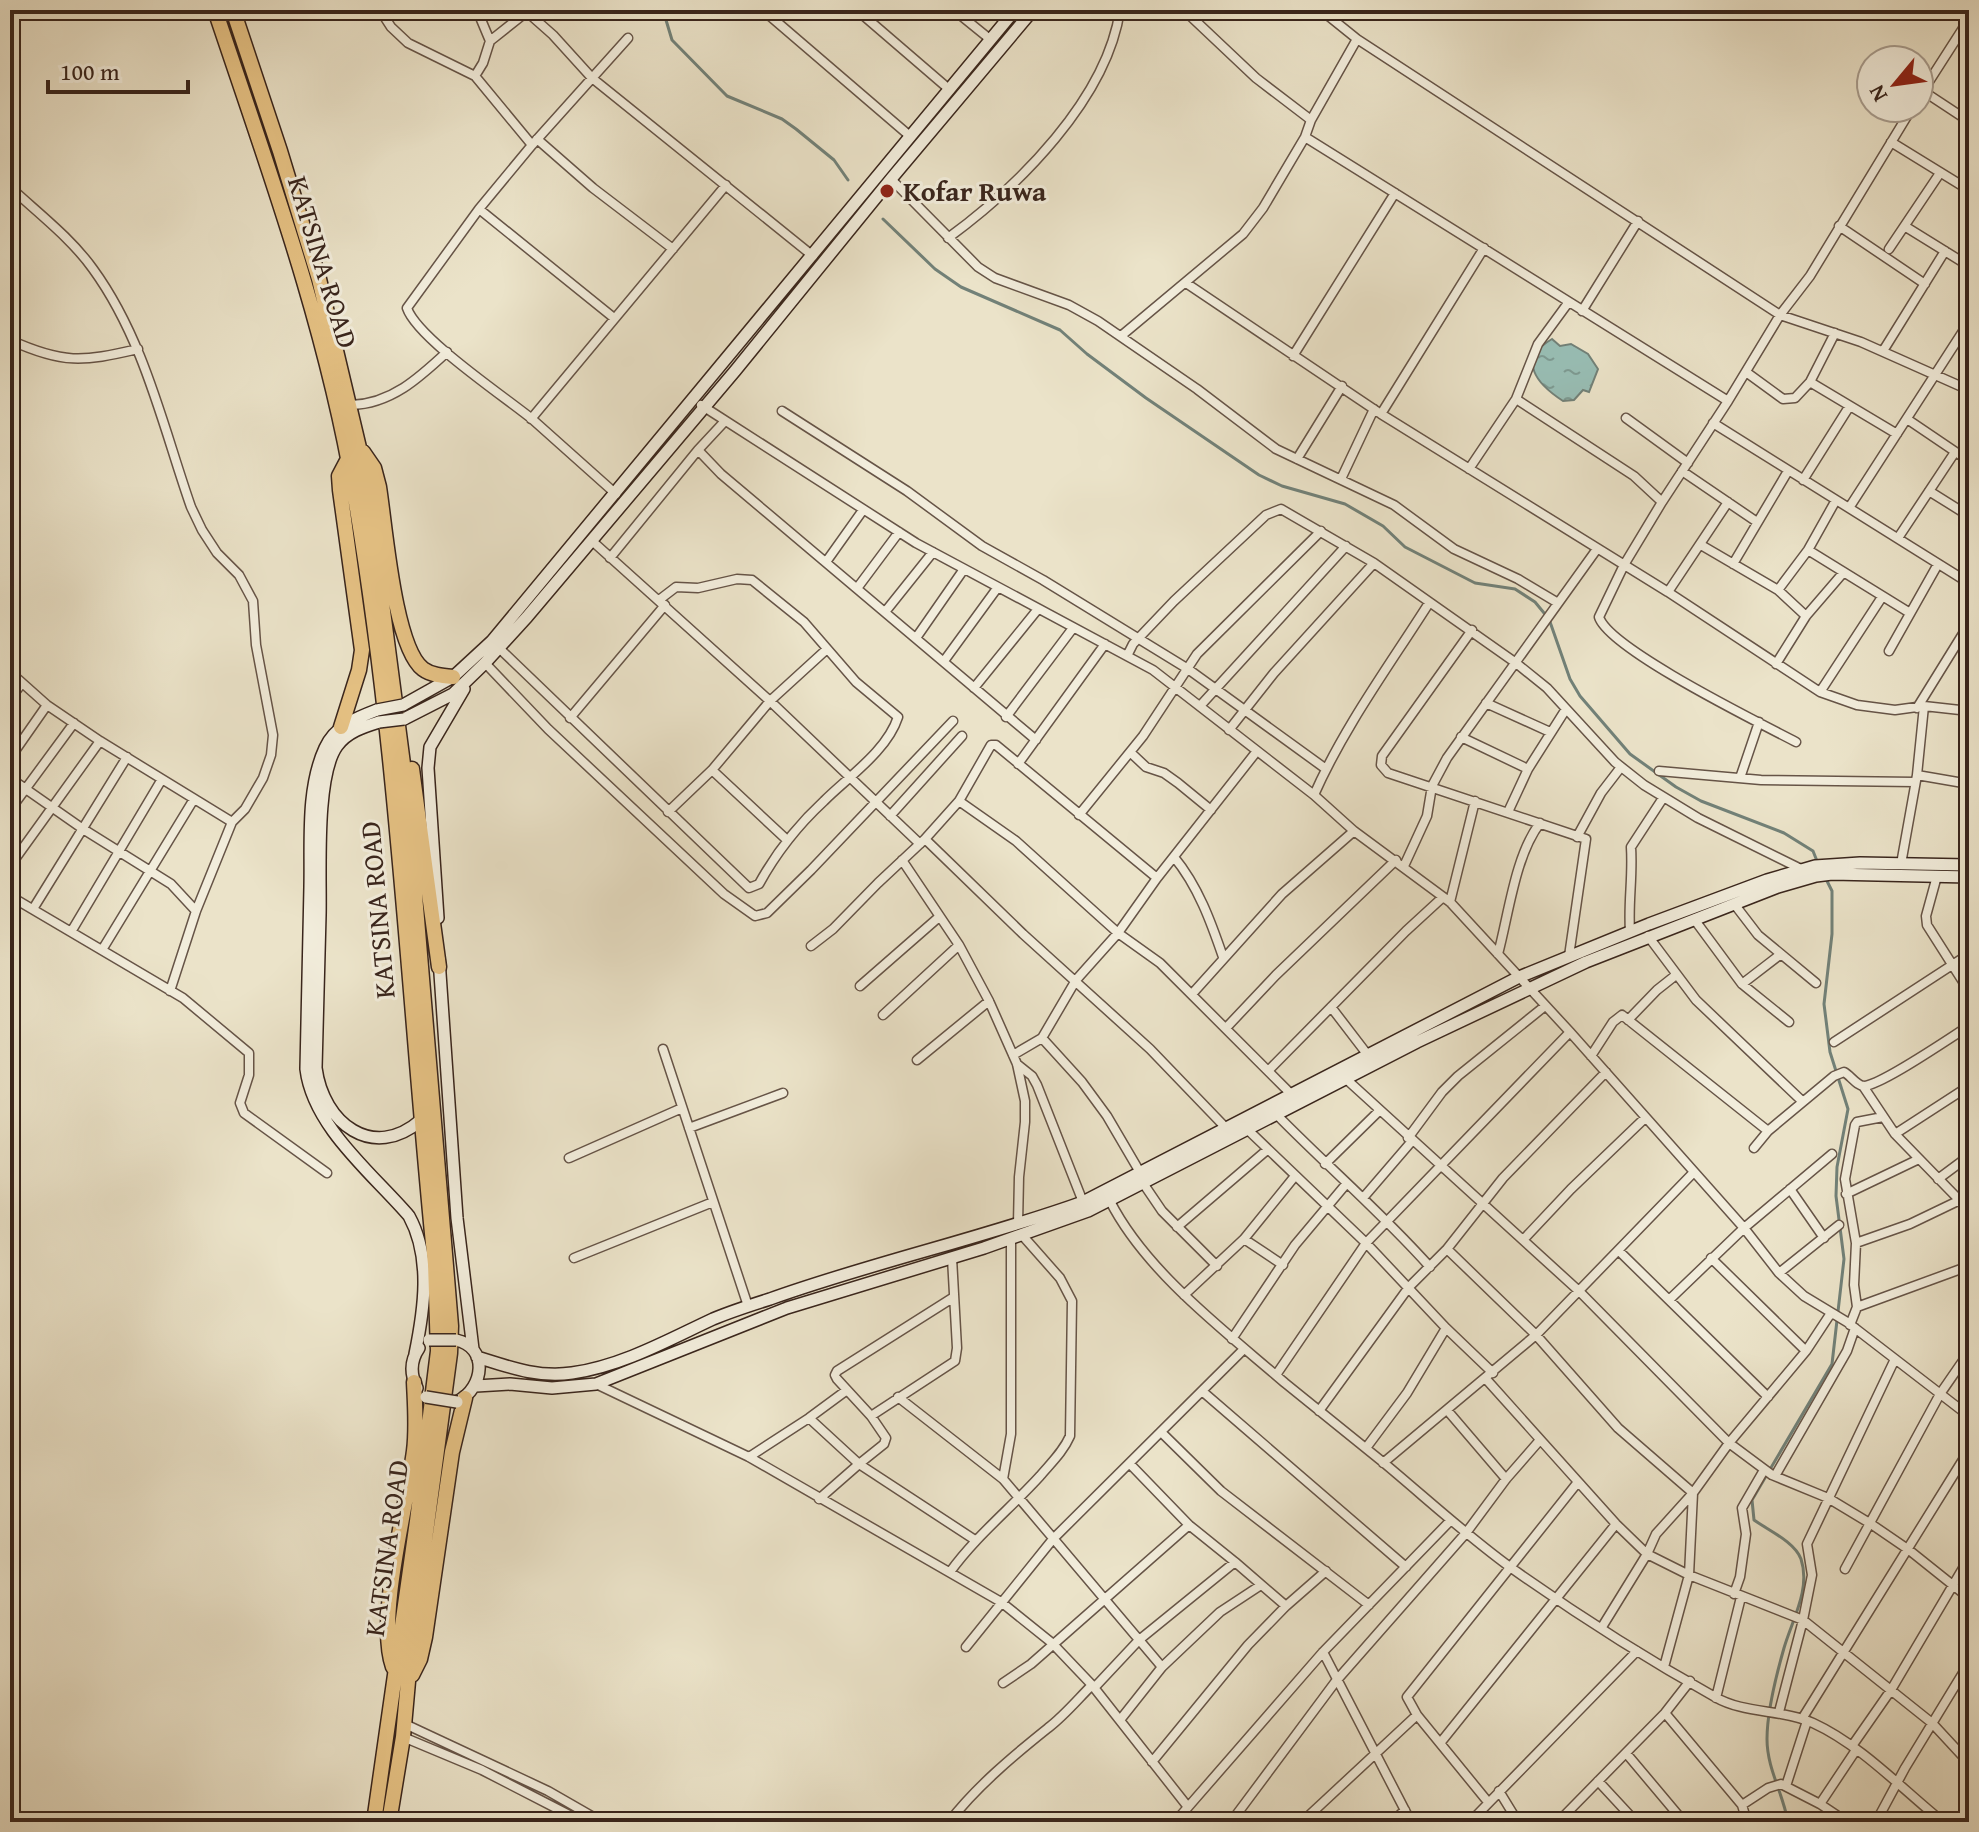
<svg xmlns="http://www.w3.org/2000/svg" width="1979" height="1832" font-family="'Gentium Book Plus',serif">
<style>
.water{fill:url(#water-ripples);stroke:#728178;stroke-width:2}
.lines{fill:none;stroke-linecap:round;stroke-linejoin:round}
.stream{stroke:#728178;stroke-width:3}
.minor-casing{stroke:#665447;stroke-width:11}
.secondary-casing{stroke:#39251c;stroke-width:14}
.trunk-casing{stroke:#39251c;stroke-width:17}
.minor{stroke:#f2eddc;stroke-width:8}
.secondary{stroke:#f2eddc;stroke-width:11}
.trunk{stroke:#e6c284;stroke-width:14}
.secondary-bridge-casing{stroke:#39251c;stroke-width:14;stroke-linecap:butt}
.secondary-bridge{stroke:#f2eddc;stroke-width:11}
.poi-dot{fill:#8f2418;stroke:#f2eddc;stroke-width:3}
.labels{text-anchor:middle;stroke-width:6;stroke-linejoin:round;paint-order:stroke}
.poi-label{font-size:28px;font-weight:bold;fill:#39251c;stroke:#f2eddc;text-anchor:start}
.street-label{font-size:28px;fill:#39251c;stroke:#f2eddc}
</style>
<defs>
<pattern id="water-ripples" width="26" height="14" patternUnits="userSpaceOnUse" patternTransform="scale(2)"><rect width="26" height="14" fill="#98beb5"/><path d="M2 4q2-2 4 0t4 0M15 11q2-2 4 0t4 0" fill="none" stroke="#7d9a92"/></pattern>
</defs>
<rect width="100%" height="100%" fill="#ebe3c9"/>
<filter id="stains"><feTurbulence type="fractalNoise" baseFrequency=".0025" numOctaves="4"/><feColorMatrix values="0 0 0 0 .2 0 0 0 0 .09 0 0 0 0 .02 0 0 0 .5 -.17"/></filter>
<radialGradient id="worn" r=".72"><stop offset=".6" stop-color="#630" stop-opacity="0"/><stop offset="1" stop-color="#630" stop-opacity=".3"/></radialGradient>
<path class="water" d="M1552 339 1560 346 1571 344 1588 354 1598 369 1589 392 1583 390 1574 400 1563 401C1537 384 1516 360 1552 339Z"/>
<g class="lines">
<path class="stream" d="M663 10 672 40 727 96 782 119 796 129 834 160 848 180
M883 219 935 269 961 287 1060 330 1087 354 1146 398 1259 475 1282 486 1345 504 1383 526 1405 547 1475 583 1515 589 1535 602 1549 619 1570 679 1580 696 1630 754 1676 787 1701 801 1784 833 1813 851 1817 861
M1788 1822C1783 1793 1767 1769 1767 1739 1767 1710 1776 1676 1784 1648 1792 1620 1811 1589 1801 1559 1795 1542 1768 1530 1754 1520L1752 1500 1832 1364 1844 1259 1836 1196 1837 1167 1848 1109 1830 1052 1824 1004 1832 934V891L1826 879"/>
<defs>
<path id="minor" d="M380 10 391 27 408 43 475 76 532 145
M477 10 490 41
M763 10 911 137
M857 10 950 90
M954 10 991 40
M1184 10 1256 78 1311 120
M1321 10 1357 39 1780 315 1861 342 1969 390
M527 12 553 35 592 78 813 256
M475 76 483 63 490 41 529 10
M1923 91 1967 120 1969 117
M1919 97 1969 19
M1305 137 1728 401
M537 139 593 188 673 249
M1891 142 1969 190
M891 179 978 267 995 278 1069 305 1098 321 1197 389 1276 449 1394 505 1454 549 1518 579 1558 603
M10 187C38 213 71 238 93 269 144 339 163 427 191 507L202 530 217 553 239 575 253 601 256 645 273 735 271 755 263 778 245 809 232 822 196 911 170 991
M479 209 614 318
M1839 226 1925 284
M1906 227 1969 266
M948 238C1018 187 1107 99 1120 10
M1889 249 1940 173
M1186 283 1381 414 1668 592 1820 692 1857 705 1895 710 1924 706 1969 711
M1582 311 1638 221
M1121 336 1243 234 1263 208 1305 137 1311 120 1357 39
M10 340C63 364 82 362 138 349
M1883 351 1945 251
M1293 356 1395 193
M1746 372 1783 399 1795 398 1810 382 1835 333
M1810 382 1897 434
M1516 399 1634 476 1662 502
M351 405C391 404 419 378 447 352
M701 405 916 543 1153 670 1314 795 1354 831 1450 902 1570 1032 1744 1228 1779 1273 1804 1296 1847 1322 1969 1416
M782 411 907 491 982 546 1043 580 1188 669 1326 769
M1381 414 1484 248
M1626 418 1688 463
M531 419 726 185
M1907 419 1969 461
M1713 423 1969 583
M698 450 721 474 1036 740
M1297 459 1342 386
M1469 469 1516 399 1538 344 1568 303
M1682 471 1757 522
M1341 479 1374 409
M1803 480 1849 407
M1929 491 1969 516
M616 494C588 469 560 444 532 419 505 397 417 338 407 308L479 209 532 145 628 38
M1849 508 1969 322
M1898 538 1955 452
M591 540 770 701 920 844
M1701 545 1778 590 1806 616
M1808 550 1910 613
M610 558 698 450 725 421
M826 562 863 510
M1733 564 1788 471
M858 587 899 532
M1778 590 1808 550 1836 500
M1668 592 1728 502
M885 612 933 552
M1472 630 1382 756 1381 765 1388 773 1586 839 1569 956
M916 638 964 569
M499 648 749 888 759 884C776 853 798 825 824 801 848 777 887 751 898 717L856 682 804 622 752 580 737 579 698 588 676 587 659 600
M1889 651 1938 564
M1127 656 1133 644 1174 601 1266 515 1281 509 1374 563 1516 663 1547 688 1615 762 1644 785 1698 818 1801 869
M944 661 998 587
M485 663 548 729 724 894 755 916 767 913 811 870 953 721
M1776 664 1806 616 1843 573
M10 672 47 705 100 741 232 822
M974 688 1038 609
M1820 692 1882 597
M10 699 22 683
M1486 703 1550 732
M1200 706 1346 546
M1917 708 1969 624
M1006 717 1073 628
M570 718 665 605
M1229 730 1274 673 1374 563
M1461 737 1528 769
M1796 742C1760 723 1609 649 1599 617L1624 565 1662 502 1728 401 1780 315 1810 276 1912 108
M1130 752 1146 767 1164 773 1178 783 1211 810
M10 758 47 705
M1018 764 1105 644
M712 770 787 840
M1659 771 1761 780 1915 782
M1917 775 1969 784
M10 778 83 829 171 884 196 911
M1740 778 1759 722
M1314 795C1344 727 1389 666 1429 603
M959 801 1016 841 1118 933 1160 963 1292 1095
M10 810 74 723
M668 812 712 770 770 701 827 649
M1508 812 1528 769 1566 709
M1079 815 1143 736 1197 654 1321 531
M890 816 962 736
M1577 837 1601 793 1621 767
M925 839 1023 934 1150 1049 1226 1128
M1174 857C1198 886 1211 922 1223 957
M902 860 959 945 989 1001 1017 1064 1025 1101V1122L1019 1177 1018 1224
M1901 864 1917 775 1924 706
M10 866 100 741
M1404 866 1427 816 1432 786 1447 758 1597 549
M1937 876 1926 916 1927 925 1969 991
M10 896 183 998 249 1053V1075L240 1103 244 1113 327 1173
M1450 902 1475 801
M1735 905 1758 935 1816 983
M33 909 127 757
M1694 919 1742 984 1789 1022
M1630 931C1628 902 1633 877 1631 847L1663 798
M71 932 162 779
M1648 936 1696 1000 1802 1101
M811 946 833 929 878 883 925 839 959 801 991 745H996L1157 878
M102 950 194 799
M1498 954C1509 913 1515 856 1540 823
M1742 984 1781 954
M860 986 939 917
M1192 994 1282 894 1354 831
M1331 1007 1367 1054
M883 1015 959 945
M1628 1020 1657 990 1676 975
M1226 1028 1276 975 1396 860
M1042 1038 1082 1082 1107 1116 1141 1174
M1834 1042 1969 954
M663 1049 748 1306
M1013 1055 1042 1038 1076 980 1118 933 1157 878 1257 751
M1591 1056 1613 1022 1622 1015 1768 1131
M917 1060 989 1001
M1017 1064 1032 1076 1037 1085 1083 1202
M1269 1070 1406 931 1443 897
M1345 1078 1580 1292 1729 1443 1772 1475 1828 1498 1871 1524 1909 1550 1969 1598
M1863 1086 1895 1134 1969 1210
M1277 1115C1328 1167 1382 1213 1430 1267
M689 1128 783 1093
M1248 1130 1366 1243 1446 1328 1493 1373
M1895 1134 1969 1086
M1408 1138 1442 1092 1458 1076 1545 1006
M1754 1148 1768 1131 1834 1076 1844 1072C1850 1075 1857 1086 1864 1086 1882 1085 1951 1037 1969 1026
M569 1158 682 1108
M1325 1164 1379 1111
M1938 1179 1969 1156
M1143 1183 1162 1211 1217 1266
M1790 1189 1824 1238
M1846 1194 1919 1159
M1363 1198 1412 1141
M1110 1201C1146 1272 1226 1332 1285 1383 1318 1410 1351 1436 1384 1463 1426 1498 1466 1535 1510 1567 1576 1614 1645 1658 1715 1697 1744 1714 1782 1709 1813 1723 1861 1745 1902 1789 1943 1822
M1177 1227 1267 1150
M1244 1239 1283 1265
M1523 1240 1571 1189 1645 1118
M1856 1243 1910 1224 1960 1200
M1447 1249 1536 1335 1618 1428 1693 1493
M1619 1251 1768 1397
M574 1258 713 1202
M1711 1258 1806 1351
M1779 1273 1839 1225
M1184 1295 1244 1239 1295 1176
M1669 1300 1744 1228 1832 1154
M1857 1307 1854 1285 1856 1243 1845 1179 1855 1125 1857 1122 1883 1117
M1850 1325 1857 1307 1969 1266
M1232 1339 1295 1245 1347 1183
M1276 1375 1366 1243 1570 1032
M1486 1379 1616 1524 1647 1554 1689 1575 1803 1620 1932 1723 1969 1763
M596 1384 749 1457 1001 1602 1052 1643 1092 1685 1188 1807
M1202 1391 1406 1567
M898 1397 1003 1479 1162 1667
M1447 1410 1506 1479
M1319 1411 1409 1287 1447 1249 1503 1178 1606 1072
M871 1416 955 1361 957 1348 952 1258
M809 1418 859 1464 884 1444 886 1438 871 1416 837 1379 835 1375 837 1371 954 1297
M1161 1432 1221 1491 1369 1605
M1366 1448 1407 1393 1446 1328
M749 1457 809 1418 847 1390
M1383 1463 1536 1335 1694 1172
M1130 1464 1189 1525 1235 1562
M1775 1476 1847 1351 1855 1328
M1003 1479 1011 1434V1239
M819 1499 859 1464 975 1540
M1845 1569 1940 1394 1969 1352
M950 1572C976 1536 1010 1509 1040 1476 1051 1463 1063 1452 1070 1436L1072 1301 1060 1278 1022 1235
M1734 1594 1740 1577 1746 1534 1742 1508 1764 1470
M1602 1627 1647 1554 1656 1534 1693 1493 1729 1443 1806 1351 1831 1313
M966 1647 1053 1539 1244 1349
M1323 1652 1411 1822
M1664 1667 1689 1575 1693 1493
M1003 1683 1031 1664 1189 1525
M1094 1688 1139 1640 1235 1562 1286 1606
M1716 1698 1741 1597
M1779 1712 1803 1620 1812 1575 1807 1544 1895 1359
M1665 1713 1742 1805 1747 1822
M1802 1719 1969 1450
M1120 1720 1162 1667 1220 1612 1261 1585
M405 1724 548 1791 602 1822
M403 1737 482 1770 583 1822
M1441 1742 1616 1524
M1852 1746 1891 1690 1969 1558
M1626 1753 1684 1822
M1152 1762 1248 1645 1286 1606 1326 1571
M1598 1781 1636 1822
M1786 1786 1807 1721
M1499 1791 1518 1822
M1488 1802 1417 1715 1407 1697 1578 1482
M1820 1804 1856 1750
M1742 1805 1768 1788 1781 1784 1820 1804 1847 1822
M949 1822C976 1787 1013 1756 1048 1728 1064 1716 1078 1699 1092 1685
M1175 1822 1323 1652 1451 1520
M1231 1822 1336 1681 1466 1533 1506 1479 1540 1440
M1302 1822 1417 1715
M1392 1822 1405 1810
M1470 1822 1637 1651
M1558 1822 1665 1713 1690 1681
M1876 1822 1905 1768 1969 1663
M1961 1822 1969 1811"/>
<path id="secondary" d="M403 705 453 677 492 641 1015 10
M377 710C356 718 335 726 325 748 306 789 311 842 310 887 309 948 307 1008 306 1069 313 1127 373 1174 409 1216 432 1258 424 1310 415 1354
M404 719 453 694 485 663 527 617 735 371 891 179 1033 10
M379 722C363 727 347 732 337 746 315 777 321 875 320 915 319 966 317 1017 316 1068 323 1123 373 1162 421 1120
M438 918 428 768 430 747 464 689
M439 959 457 1218 473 1349
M456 1340C489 1347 484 1388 458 1401
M477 1357C509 1367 538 1378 572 1373 622 1366 668 1340 713 1319 732 1311 751 1305 770 1299 873 1262 980 1239 1083 1202L1519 977 1649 924 1767 880 1815 866 1860 863 1969 865
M476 1386 510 1384 552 1388 596 1384 787 1308 984 1248 1088 1211 1417 1042 1586 962 1778 887 1816 876 1832 874 1969 877
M417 1388C410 1374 410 1361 419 1348"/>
<path id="trunk" d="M215 10C268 168 326 326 354 491 398 746 409 1006 435 1264L438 1351 417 1521 374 1822
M233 10 280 151 319 279 365 473 406 787 451 1326 450 1353 412 1637 403 1737 389 1822
M363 452 374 468 379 487C385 524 394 647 423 669 431 675 442 676 453 677
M341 727 359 670 362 650 340 490 339 476 348 459
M412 769 439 967
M393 1667C376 1619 407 1505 414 1451 417 1428 415 1405 414 1382
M412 1675 420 1659 425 1637 452 1452 465 1398"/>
</defs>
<use href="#minor" class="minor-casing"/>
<use href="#secondary" class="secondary-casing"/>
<use href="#trunk" class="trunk-casing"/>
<use href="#minor" class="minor"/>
<use href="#secondary" class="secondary"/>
<use href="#trunk" class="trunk"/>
<defs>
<path id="secondary-bridge" d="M377 710 403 705
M379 722 404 719
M429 1340H456
M426 1397 457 1402"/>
</defs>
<use href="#secondary-bridge" class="secondary-bridge-casing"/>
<use href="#secondary-bridge" class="secondary-bridge"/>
</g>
<circle class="poi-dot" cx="887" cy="191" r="8"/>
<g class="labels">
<g class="poi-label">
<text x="903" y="201">Kofar Ruwa</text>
</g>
<g class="street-label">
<text transform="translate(323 262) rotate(73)" y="10">KATSINA ROAD</text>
<text transform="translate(377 910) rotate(-95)" y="10">KATSINA ROAD</text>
<text transform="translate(386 1548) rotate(-82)" y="10">KATSINA ROAD</text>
</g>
</g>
<rect width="1979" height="1832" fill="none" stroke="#ebe3c9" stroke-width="40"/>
<rect x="12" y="12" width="1955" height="1808" fill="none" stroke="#39251c" stroke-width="4"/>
<rect x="20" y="20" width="1939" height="1792" fill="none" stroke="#39251c" stroke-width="2"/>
<g transform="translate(1895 84) rotate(241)"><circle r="38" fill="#f2eddc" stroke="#a89d8f" stroke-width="2"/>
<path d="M0-6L14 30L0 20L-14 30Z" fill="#8f2418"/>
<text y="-12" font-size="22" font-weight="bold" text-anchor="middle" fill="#39251c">N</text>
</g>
<path d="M48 80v12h140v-12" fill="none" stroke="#39251c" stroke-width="4"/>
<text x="60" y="80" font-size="24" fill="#39251c" stroke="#f2eddc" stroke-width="6" paint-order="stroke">100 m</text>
<rect width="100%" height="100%" filter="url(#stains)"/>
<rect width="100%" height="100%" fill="url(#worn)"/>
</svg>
